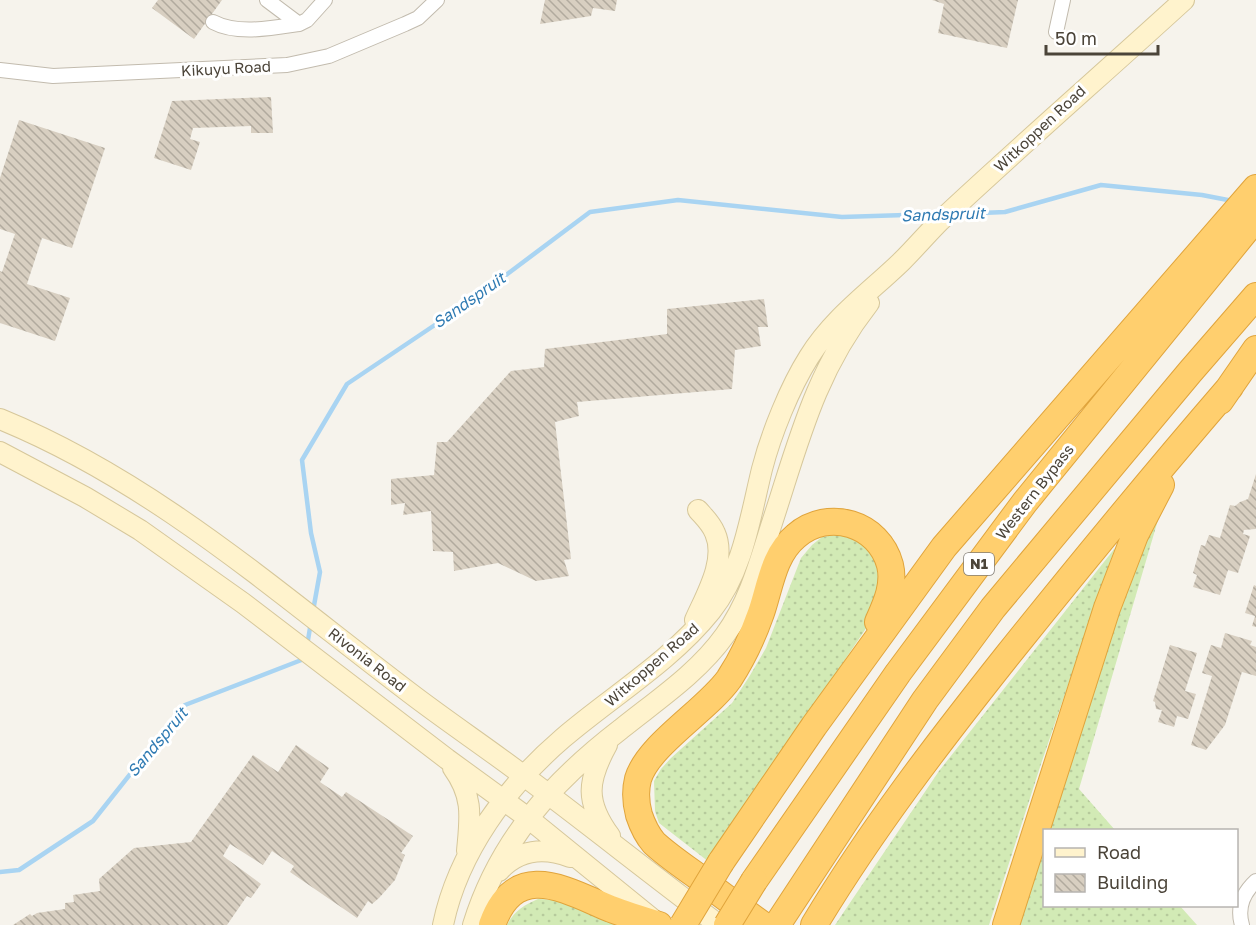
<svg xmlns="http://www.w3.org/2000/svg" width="1256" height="925" font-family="'Golos Text',sans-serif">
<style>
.grass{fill:url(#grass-dots)}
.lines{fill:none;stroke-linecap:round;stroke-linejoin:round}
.stream{stroke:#a9d4f2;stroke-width:4.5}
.building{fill:url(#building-back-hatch)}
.street-casing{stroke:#c2bbae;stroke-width:16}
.secondary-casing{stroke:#d6c79b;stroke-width:22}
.highway-casing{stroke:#e0a43c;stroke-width:28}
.street{stroke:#fff;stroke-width:14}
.secondary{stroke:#fff3cd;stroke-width:20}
.highway{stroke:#ffcf6e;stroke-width:26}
.highway-bridge-casing{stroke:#e0a43c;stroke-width:28;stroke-linecap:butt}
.highway-bridge{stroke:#ffcf6e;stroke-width:26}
.labels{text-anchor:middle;stroke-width:6;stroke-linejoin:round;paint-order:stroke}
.shield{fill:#fff;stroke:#817c74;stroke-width:1.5}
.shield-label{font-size:14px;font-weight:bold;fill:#4b4439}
.street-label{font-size:15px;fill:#4b4439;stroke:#fff}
.water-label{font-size:16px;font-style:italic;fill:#2e7ab2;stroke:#fff}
</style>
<defs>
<pattern id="grass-dots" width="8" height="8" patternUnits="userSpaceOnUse" patternTransform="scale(1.5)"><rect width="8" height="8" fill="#d2eab5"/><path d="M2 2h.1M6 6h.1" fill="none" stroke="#b6ca9c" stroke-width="1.8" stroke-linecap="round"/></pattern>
<pattern id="building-back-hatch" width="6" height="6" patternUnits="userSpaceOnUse" patternTransform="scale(1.5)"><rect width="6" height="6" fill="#d8cfc1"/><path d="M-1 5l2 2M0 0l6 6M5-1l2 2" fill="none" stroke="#b1aa9e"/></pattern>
</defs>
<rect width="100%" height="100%" fill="#f6f3ec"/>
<path class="grass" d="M1163 503 1079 789 1115 830H1044V906H1180L1197 925H1014L1115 609Z
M841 534 856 536 884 560 877 612 709 862 659 823 655 811 654 781 661 769 671 758 732 703 749 677 766 648 801 558 812 545 822 537Z
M1115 548 1042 761 989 925H835L939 771Z
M538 899C567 899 591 913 617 925H507C514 911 524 905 538 899Z"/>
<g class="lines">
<path class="stream" d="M958 214 1005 212 1101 185 1202 195 1233 201
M313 611 320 572 311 533 302 460 347 384 478 296 590 212 678 200 842 217 937 214
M307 646 311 622
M0 872 19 870 93 821 185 705 304 659 305 657"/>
</g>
<path class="building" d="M158 0H222L194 39 152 8Z
M545 0H617L615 11 593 8 591 16 540 24Z
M932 0H1018L1007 48 938 33 944 4Z
M271 97 273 133H251V126L193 128 190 139 200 142 191 170 154 158 172 101Z
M19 120 105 148 72 248 42 238 27 284 70 298 55 341 0 323V271L2 272 15 234 0 229V178Z
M764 299 768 327H758L761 346 735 350 732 389 577 402 579 416 555 422 571 559 564 560 569 576 536 581 498 563 454 571 453 552 433 551 431 511 403 515 405 503 391 505V479L434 475 437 442H447L511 371 544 367 545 349 667 334V309Z
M1256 474V529L1244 530 1243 534 1250 536 1238 573 1228 570 1220 595 1193 587 1197 575 1193 573 1201 545 1205 546 1209 535 1220 538 1230 505 1235 506 1240 502 1248 499Z
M1254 585 1256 586V627L1252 626 1255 616 1245 613Z
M1225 633 1252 641 1250 645 1256 647V676L1242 672 1225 725 1206 750 1191 745 1212 676 1202 673 1211 645 1221 648Z
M1170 645 1197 653 1185 691 1196 694 1188 719 1177 716 1174 727 1158 722 1162 710 1156 709 1155 702 1153 701Z
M296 745 329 768 320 782 342 797 346 792 413 836 401 853 405 855 395 880 379 898 372 904 368 901 357 918 290 872 294 866 272 851 263 865 230 844 223 856 261 884 251 898 247 896 227 925H13L30 914 32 916 37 913 65 909V903L74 902 73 895 100 891 99 879 134 848 191 842 253 755 278 772Z"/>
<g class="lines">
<defs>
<path id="street" d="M267 0 299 24
M213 22C237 35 273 28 299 24L307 20 325 0
M1056 32 1063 0
M0 70 53 76 287 65 329 56 405 24 418 18 437 0
M1242 925C1237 908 1243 893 1256 881"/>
<path id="secondary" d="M0 419C154 482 279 594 410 693 448 722 487 748 524 776 590 825 653 876 719 925
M0 452 85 497 140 530 243 603 447 759 528 818 655 921
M695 620C706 595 727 560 715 533 711 523 704 517 698 510
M607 745C587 781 585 802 610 836
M453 768C474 797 470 818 467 851
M499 871C519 849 544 847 570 857
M443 925C458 852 507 786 563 738 612 696 670 662 711 611 743 571 750 518 762 469 771 434 790 387 809 357 833 318 870 292 902 261 915 248 927 234 940 221 1020 146 1103 74 1184 0
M473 925C499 841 552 782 621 729 657 700 698 673 725 635 749 602 759 564 771 526 798 444 814 373 869 303"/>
<path id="highway" d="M1220 401 1256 349
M721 862 814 726 944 547 1256 188
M754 881 898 673 1025 502 1256 218
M492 925C516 858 567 891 611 909 627 915 643 920 659 925
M763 925C741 909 719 893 697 876 683 866 667 855 654 843 648 836 642 824 639 815 636 804 635 791 638 779 648 745 707 710 729 679 742 659 753 636 761 613 770 587 773 555 796 536 828 508 879 523 890 565 895 585 886 604 878 622
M777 925 925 700 993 608 1190 372 1256 296
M814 925C871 830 938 743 1007 656 1080 565 1154 475 1230 387
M1006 925 1107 608 1135 535 1161 485"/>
</defs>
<use href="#street" class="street-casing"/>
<use href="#secondary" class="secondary-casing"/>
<use href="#highway" class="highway-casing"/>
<use href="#street" class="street"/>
<use href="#secondary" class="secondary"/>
<use href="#highway" class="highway"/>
<defs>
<path id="highway-bridge" d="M683 925 721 862
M727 925 754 881"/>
</defs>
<use href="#highway-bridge" class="highway-bridge-casing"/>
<use href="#highway-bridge" class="highway-bridge"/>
</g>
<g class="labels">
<rect class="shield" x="964" y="553" width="30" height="22" rx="4.5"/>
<g class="shield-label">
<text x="979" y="569">N1</text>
</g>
<g class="street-label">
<text transform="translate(226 69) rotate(-3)" y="5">Kikuyu Road</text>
<text transform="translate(1040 129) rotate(-43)" y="5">Witkoppen Road</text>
<text transform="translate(1035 492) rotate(-52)" y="5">Western Bypass</text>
<text transform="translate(367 660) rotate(38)" y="5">Rivonia Road</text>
<text transform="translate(652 665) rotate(-41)" y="5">Witkoppen Road</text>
</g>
<g class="water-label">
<text transform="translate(943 214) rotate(-2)" y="6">Sandspruit</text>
<text transform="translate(469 300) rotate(-35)" y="6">Sandspruit</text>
<text transform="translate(157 742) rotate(-50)" y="6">Sandspruit</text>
</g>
</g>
<rect x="1043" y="829" width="195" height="78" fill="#ffffff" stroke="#b7b4b0" stroke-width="1.5"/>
<rect x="1055" y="848" width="30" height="9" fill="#fff3cd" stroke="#b7b4b0" stroke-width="1.5"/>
<text x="1097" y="859" font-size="18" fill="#4b4439">Road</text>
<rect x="1055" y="874" width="30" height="18" fill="url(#building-back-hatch)" stroke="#b7b4b0" stroke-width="1.5"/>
<text x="1097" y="889" font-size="18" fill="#4b4439">Building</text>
<path d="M1046 45v9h112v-9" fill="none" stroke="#4b4439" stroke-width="3"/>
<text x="1055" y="45" font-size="18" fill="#4b4439" stroke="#ffffff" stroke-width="4.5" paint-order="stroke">50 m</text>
</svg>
